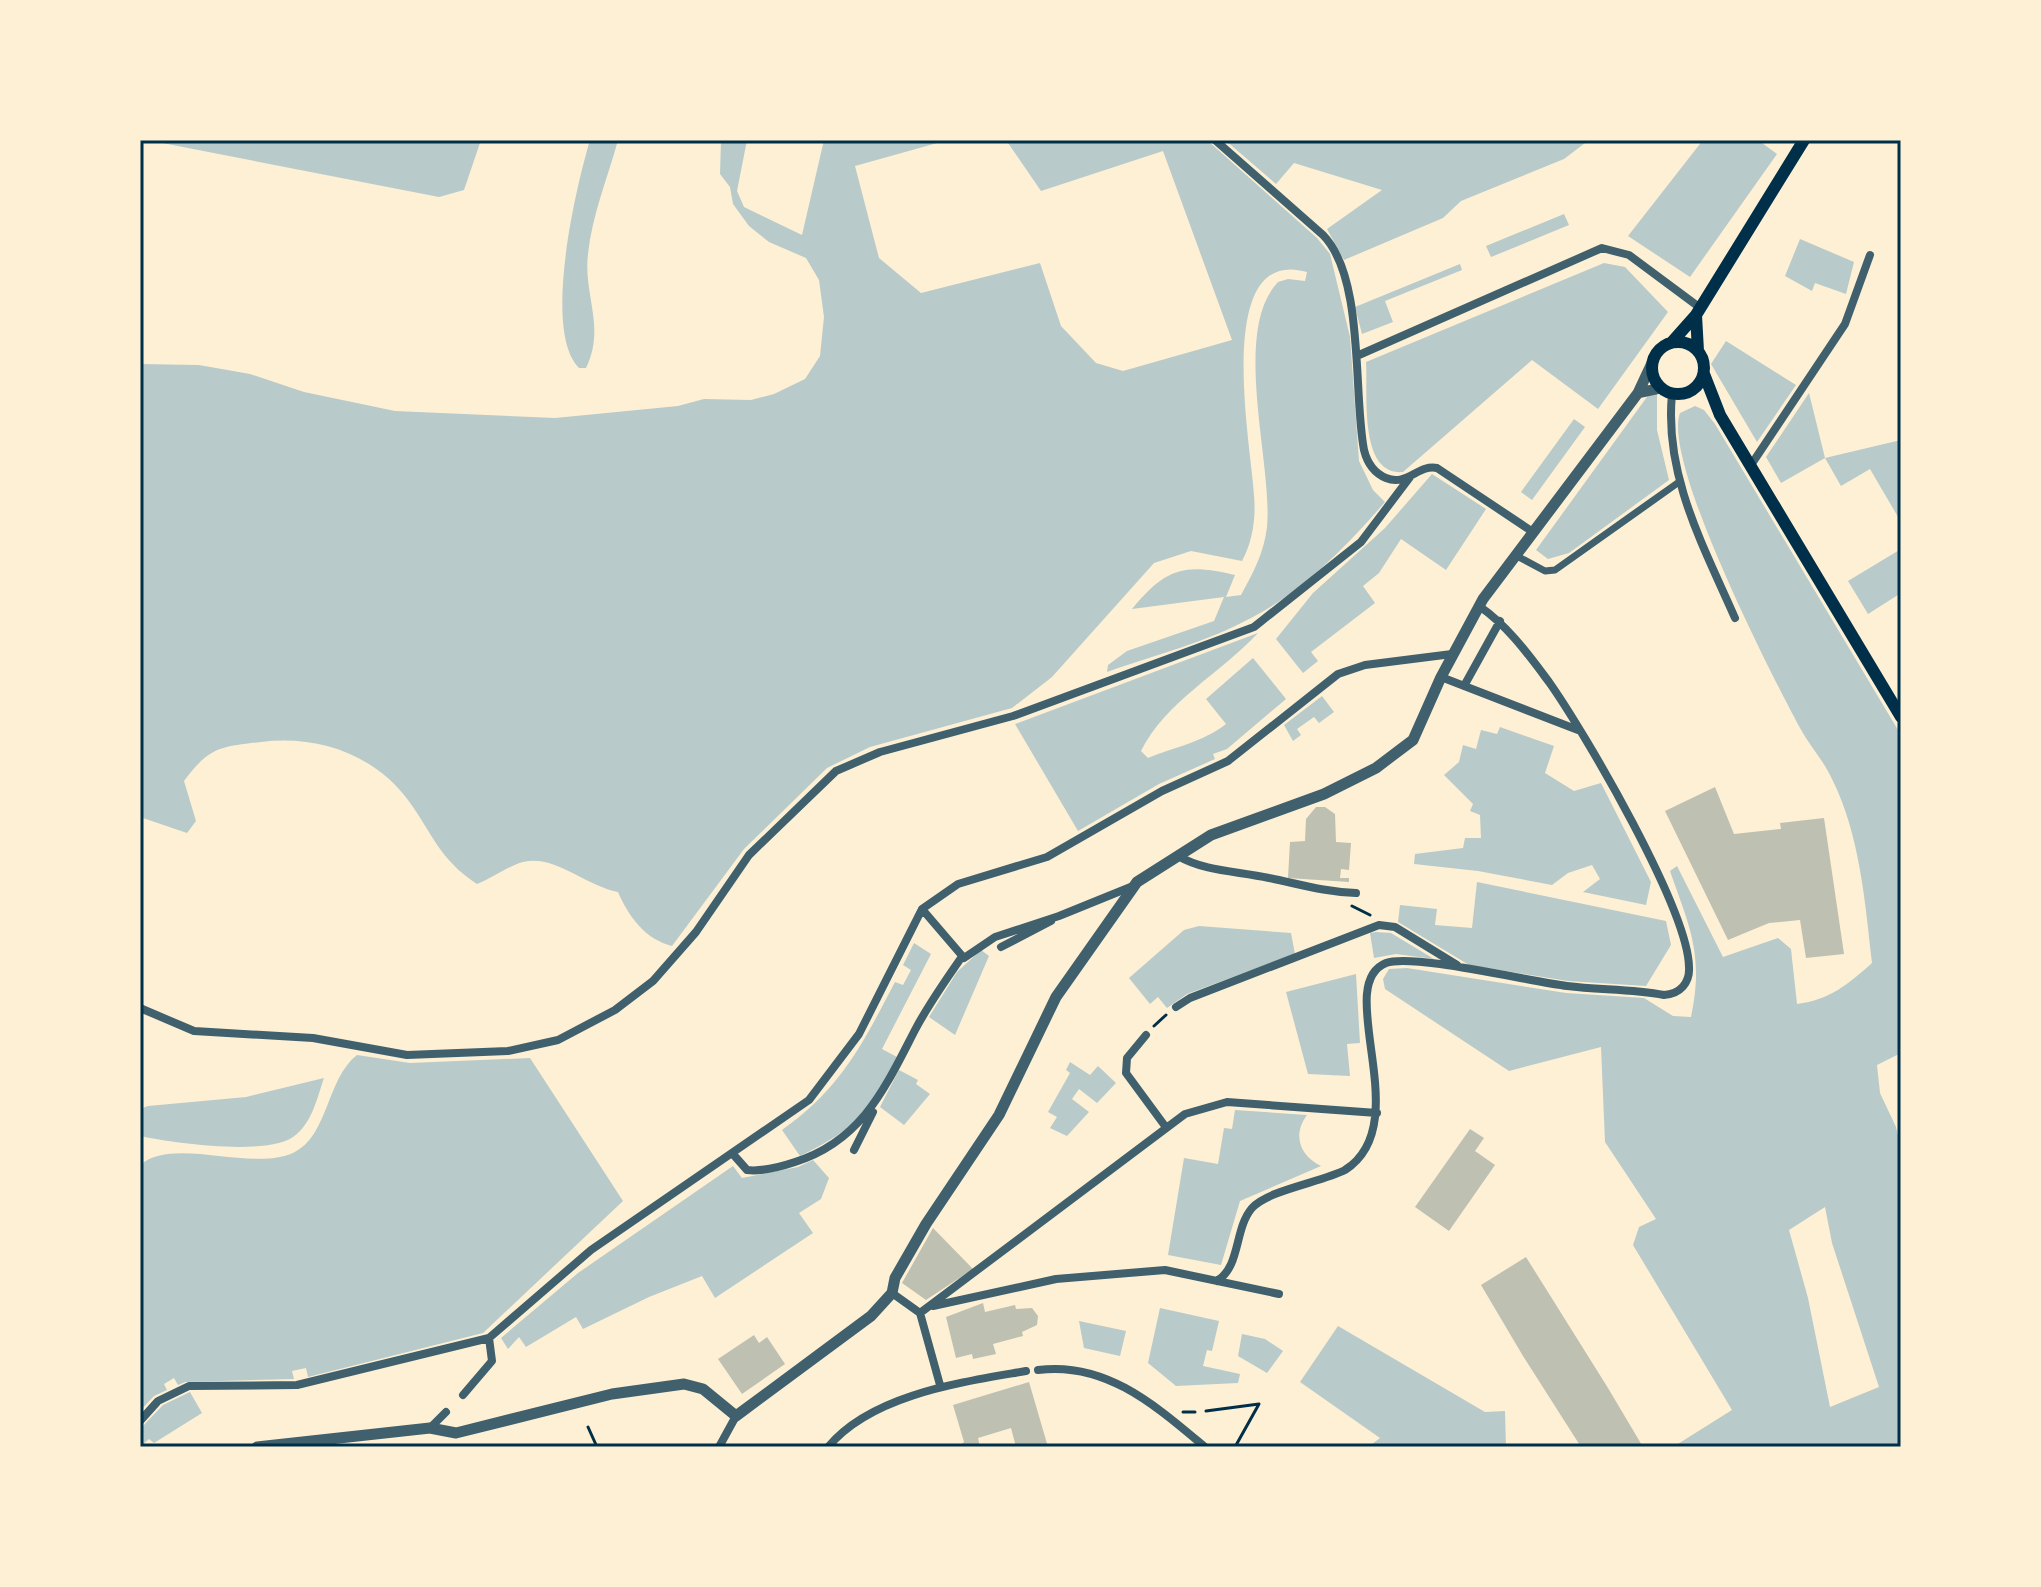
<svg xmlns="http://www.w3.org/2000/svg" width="2041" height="1587" font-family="Helvetica,sans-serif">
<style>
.green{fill:#b9caca;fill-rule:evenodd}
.building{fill:#bec0b2}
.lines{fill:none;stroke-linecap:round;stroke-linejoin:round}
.path{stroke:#003049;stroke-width:3}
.pedestrian{stroke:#3f606c;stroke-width:7}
.minor{stroke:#3f606c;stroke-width:8}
.tertiary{stroke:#3f606c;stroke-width:11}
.secondary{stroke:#003049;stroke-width:12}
.neatline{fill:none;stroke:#003049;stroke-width:3}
</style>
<rect width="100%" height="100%" fill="#fdf0d5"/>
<path class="green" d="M147 140H481L464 190 439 197Z
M590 140H618C608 177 592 215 588 254 583 295 606 327 586 368H579C542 331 576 187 590 140Z
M721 140H747L737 191 744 207 802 235 824 140H948L855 166 879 258 921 293 1040 263 1061 326 1096 363 1123 371 1232 340 1163 151 1041 191 1006 140H1207L1317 238 1330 254 1350 337 1359 461 1373 490 1385 502C1347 546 1303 591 1251 618 1207 642 1155 655 1107 672L1108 665 1127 651 1214 621 1224 597 1132 609C1166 568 1184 563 1235 575L1226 597 1241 595C1253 573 1264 553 1267 527 1273 464 1231 331 1278 282L1288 279 1305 281 1307 272C1211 244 1252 450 1254 495 1256 517 1253 541 1242 561L1191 551 1154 563 1052 677 1012 708 870 747 827 768 744 849 672 946C645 939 629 917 618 892 584 885 554 854 523 862 510 865 493 878 477 884 439 859 433 834 408 800 374 754 317 735 261 742 221 747 210 746 184 781L196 821 187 833 140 817V364L199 365 250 374 304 392 395 411 555 418 678 406 704 399 751 400 774 394 805 379 820 356 824 317 819 280 806 258 769 242 749 226 733 204 730 187 720 174Z
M1225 140H1589L1564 159 1461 201 1443 218 1344 260 1327 229 1382 190 1294 163 1276 184Z
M1703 140H1758L1777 154 1690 277 1628 236Z
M1564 214 1569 225 1491 257 1486 246Z
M1800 239 1854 262 1846 294 1815 283 1812 291 1785 276Z
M1604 263 1625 267 1668 312 1598 409 1532 360 1403 472C1358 476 1368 392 1366 362Z
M1460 264 1462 270 1385 301 1393 322 1362 334 1355 307Z
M1726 341 1796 385 1757 442 1711 364Z
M1652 390 1657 391V430L1669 480 1569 553 1548 559 1536 550Z
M1809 393 1825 458 1901 440V522L1870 469 1841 486 1825 458 1781 483 1766 457Z
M1695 406 1704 410 1715 424 1901 735V1053L1877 1065 1880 1093 1896 1127 1901 1149V1447H1673L1732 1410 1633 1245 1639 1227 1656 1219 1605 1142 1601 1047 1509 1071 1385 989 1383 979 1389 969 1407 968 1566 993 1644 998 1673 1016 1691 1017C1704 955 1690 928 1670 871L1677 866 1723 957 1778 938 1791 949 1797 1004C1830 1000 1848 984 1872 963 1865 902 1860 835 1832 779 1824 761 1809 745 1800 728 1772 676 1662 461 1680 413ZM1825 1207 1832 1243 1879 1387 1830 1407 1808 1298 1789 1230Z
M1574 419 1585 427 1532 500 1521 492Z
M1432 474 1486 509 1446 570 1401 539 1379 573 1363 586 1375 603 1311 652 1318 661 1303 673 1276 639 1313 593 1385 528Z
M1901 549V593L1868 614 1848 581Z
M1258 633C1220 674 1166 701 1141 751L1148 758C1175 747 1203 742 1226 724L1206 699 1253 658 1286 699 1227 749 1213 754 1215 759 1159 784 1078 831 1015 724Z
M1322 696 1334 712 1319 723 1314 717 1297 729 1301 735 1293 741 1284 725Z
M1500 727 1554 746 1545 773 1574 791 1601 783 1651 882 1646 905 1583 892 1600 879 1592 865 1568 873 1552 885 1478 871 1414 864 1415 854 1463 848 1465 838H1481L1480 815 1470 811 1473 804 1444 775 1459 762 1463 745 1476 749 1481 730 1497 734Z
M1477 882 1666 921 1671 945 1646 986 1568 981 1469 965 1398 922 1400 905 1437 909 1435 925 1472 928Z
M1199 926 1291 933 1295 954 1187 994 1167 1008 1158 997 1150 1004 1129 978 1184 930Z
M1376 932 1391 933 1434 959 1396 954 1374 958 1370 933Z
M914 943 931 954 882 1049 897 1057C868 1114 857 1128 800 1156L782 1130C841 1088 862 1045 895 982L903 985 911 970 903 965Z
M981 950 989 956 955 1035 929 1017 957 972Z
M1356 974 1360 1043 1347 1044 1350 1076 1308 1074 1286 992Z
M357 1055 410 1063 530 1058 623 1201 483 1333 308 1377 306 1368 292 1371 294 1379 185 1382 178 1385 174 1378 164 1384 167 1390 154 1396 140 1411V1165C174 1136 250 1172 293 1153 329 1136 326 1079 357 1055Z
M1070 1062 1090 1075 1098 1066 1116 1083 1097 1103 1079 1089 1072 1099 1089 1112 1067 1136 1050 1128 1057 1117 1048 1112 1070 1073 1066 1070Z
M899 1070 918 1080 916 1084 930 1094 904 1125 880 1107Z
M324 1078C317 1098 312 1124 293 1137 266 1156 172 1143 140 1136V1109L148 1106 246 1097Z
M1235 1110 1307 1115C1292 1135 1300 1156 1321 1166L1240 1201 1221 1265 1168 1255 1184 1158 1218 1164 1224 1128 1232 1129Z
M813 1160 829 1178 821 1199 799 1213 813 1233 715 1298 702 1276 649 1297 583 1329 576 1317 526 1347 519 1337 508 1349 501 1338 578 1273 733 1166 742 1178 798 1167Z
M1160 1308 1219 1321 1212 1351 1207 1350 1203 1366 1240 1374 1238 1383 1176 1386 1148 1363Z
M1079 1321 1126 1331 1120 1356 1084 1348Z
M1338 1326 1485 1412 1505 1411 1506 1447H1368L1380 1438 1300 1382Z
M1242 1334 1265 1339 1283 1351 1267 1373 1238 1356Z
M190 1392 202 1413 154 1443 149 1439 140 1447V1429L163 1405Z"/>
<path class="building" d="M1715 787 1734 834 1781 829 1780 823 1824 818 1844 954 1806 958 1800 920 1769 923 1728 940 1665 811Z
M1316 807H1325L1335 814 1336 842 1351 843 1349 870 1341 869 1340 878H1349V882L1288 878 1290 842 1305 841 1306 819Z
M1470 1129 1484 1138 1475 1151 1495 1165 1449 1231 1415 1207Z
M933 1228 973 1269 926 1300 902 1283Z
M1526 1257 1608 1388 1643 1447H1581L1523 1356 1481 1285Z
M983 1303 985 1312 1015 1305 1016 1309 1032 1308 1038 1316 1037 1325 1022 1332 1023 1336 993 1344 996 1354 973 1359 972 1354 956 1358 946 1317Z
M754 1335 759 1343 767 1337 785 1364 742 1394 718 1359Z
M1029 1382 1048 1447H1016L1011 1428 978 1438 980 1447H958L964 1442 953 1405Z"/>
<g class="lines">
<path class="path" d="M1352 906 1370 915
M1154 1026 1166 1015
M1206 1411 1259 1404 1235 1447
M1183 1412H1195
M588 1427 597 1447"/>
<path class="pedestrian" d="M1515 555 1545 571 1555 570 1679 482"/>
<path class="minor" d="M1215 140 1323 235C1365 278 1353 394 1364 450 1367 462 1374 473 1386 478 1407 487 1418 464 1437 468L1533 532
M1359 355 1602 248 1629 255 1699 307
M1672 394C1664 475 1703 545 1735 618
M1751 465 1845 324 1870 255
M1441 677 1578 730
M1464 686 1500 621
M1178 856C1206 872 1238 871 1269 878 1299 884 1325 892 1356 893
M922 909 964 958 995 937 1059 916 1133 886
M1001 947 1051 921
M1176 1007 1190 998 1379 925 1395 927 1457 965
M140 1008 194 1031 313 1038 407 1055 508 1051 558 1040 615 1010 653 981 696 932 749 855 836 771 880 752 1013 716 1254 627 1361 542 1410 477
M1146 1035 1127 1058 1126 1073 1165 1126
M854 1150 873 1112
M732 1153 747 1170C763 1172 780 1167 795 1162 862 1141 885 1088 915 1030 928 1005 945 981 961 958
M1217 1281C1241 1266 1234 1229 1252 1208 1268 1190 1322 1182 1345 1170 1418 1124 1331 985 1386 963 1413 953 1531 982 1567 986 1599 990 1632 989 1664 995 1680 994 1690 983 1689 967 1688 909 1585 733 1549 682 1528 654 1508 626 1479 606
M892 1293 920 1313 940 1385
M933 1306 1056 1279 1165 1270 1279 1294
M920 1313 1185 1114 1227 1102 1377 1113
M1038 1370C1106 1361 1156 1406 1205 1447
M463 1395 492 1361 489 1338
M140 1421 158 1401 189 1386 297 1385 489 1338 591 1250 809 1100 859 1034 922 909 958 884 1047 857 1162 791 1228 761 1338 674 1365 665 1452 654
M430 1428 446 1412
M719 1447 736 1416
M828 1447C872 1394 963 1382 1026 1371"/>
<path class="tertiary" d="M1638 393 1661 388
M257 1447 430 1428 456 1433 612 1394 684 1384 703 1389 736 1416 871 1316 892 1293 895 1278 926 1224 999 1115 1056 997 1137 882 1211 835 1324 794 1376 768 1413 740 1441 677 1483 599 1638 393 1652 363"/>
<path class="secondary" d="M1696 315 1698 351
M1652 368a26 26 0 1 1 52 0a26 26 0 1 1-52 0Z
M1672 342 1696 315 1804 140
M1704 374 1720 415 1901 717"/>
</g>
<rect width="2041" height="1587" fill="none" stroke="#fdf0d5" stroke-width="284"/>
<rect x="142" y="142" width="1757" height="1303" class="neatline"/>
</svg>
